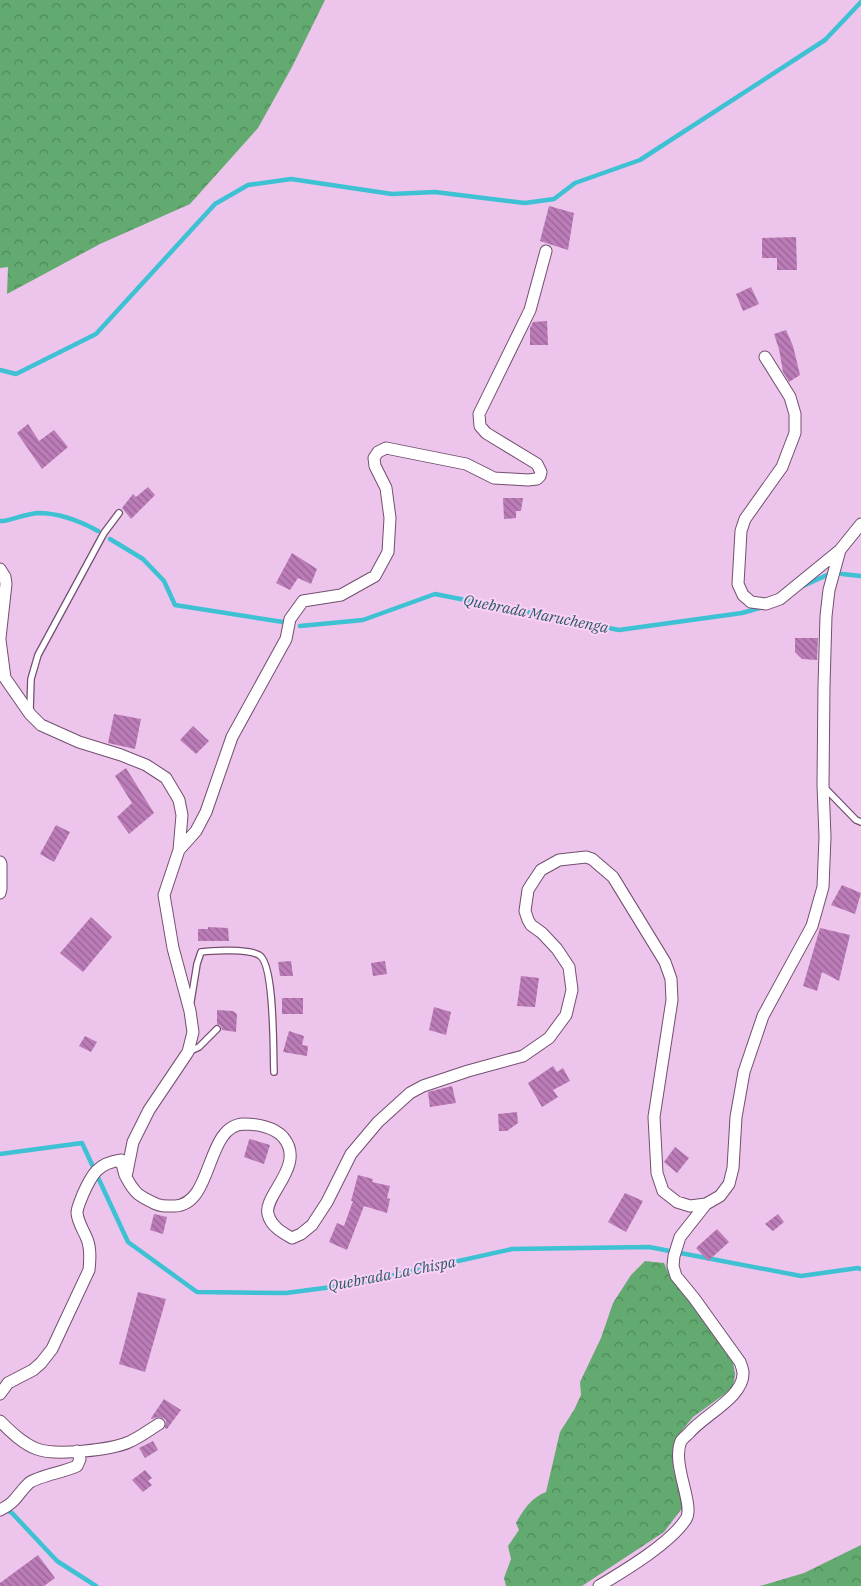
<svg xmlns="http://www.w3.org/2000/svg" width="861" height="1586" font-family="'IBM Plex Serif',serif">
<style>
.forest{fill:url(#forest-crowns)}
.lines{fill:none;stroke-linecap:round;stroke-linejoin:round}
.stream{stroke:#3dc1d3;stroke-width:4.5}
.building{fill:url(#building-back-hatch)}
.service-casing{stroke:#734f71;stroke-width:8}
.minor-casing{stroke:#734f71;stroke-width:13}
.service{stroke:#fff;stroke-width:5.5}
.minor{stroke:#fff;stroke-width:11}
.labels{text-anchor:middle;stroke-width:4;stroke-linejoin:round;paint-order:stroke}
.water-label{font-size:15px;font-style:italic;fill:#275c64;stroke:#fbd1f8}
</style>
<defs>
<pattern id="forest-crowns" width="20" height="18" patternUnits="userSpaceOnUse" patternTransform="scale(1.25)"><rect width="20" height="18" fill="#62aa6f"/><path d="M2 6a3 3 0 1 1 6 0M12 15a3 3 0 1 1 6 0" fill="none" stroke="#50895a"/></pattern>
<pattern id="building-back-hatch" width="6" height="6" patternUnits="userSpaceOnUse" patternTransform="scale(1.25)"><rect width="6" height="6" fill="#bb7cb8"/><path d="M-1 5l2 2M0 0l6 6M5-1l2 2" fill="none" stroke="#976495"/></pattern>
</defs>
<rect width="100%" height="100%" fill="#edc4eb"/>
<path class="forest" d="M0 0H325L292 67 258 128 190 204 100 244 7 294 8 267 0 268Z
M645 1261 664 1263 670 1277 685 1294 732 1357 735 1374 733 1388 693 1417 676 1438 673 1468 683 1507 664 1532 582 1586H506L504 1578 511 1559 508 1546 519 1530 516 1523C523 1510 532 1497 546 1492L560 1432 574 1410 581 1395 580 1382 601 1338 613 1303 631 1275Z
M861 1545V1586H760L804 1573Z"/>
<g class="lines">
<path class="stream" d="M0 370 16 374 96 334 215 204 248 185 291 179 392 194 435 192 525 203 554 199 575 183 640 160 825 40 861 2
M0 521H3C14 519 26 514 38 513 58 513 80 521 98 531
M110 539 143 559 164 581 175 605 283 622
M842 574 861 576
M803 586 827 575
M300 626 363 620 435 594 619 630 742 613 763 607
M0 1154 82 1143 128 1242 197 1292 286 1293 355 1284 512 1249 649 1247 801 1276 858 1268 861 1269
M5 1509 12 1513 57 1561 96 1586"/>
</g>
<path class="building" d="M549 206 574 213 568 250 540 241Z
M796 237 797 270H777V258H762V238Z
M751 287 759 304 743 311 736 294Z
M547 321 548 345H530V328L533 322Z
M786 330 793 346 800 375 789 382 783 372 779 349 774 334Z
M28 424 39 441 54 430 68 447 42 469 17 433Z
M148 487 155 495 131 519 122 508 133 494 136 497Z
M503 498H523L521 511H516V518L504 519Z
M292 553 317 569 311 584 298 578 290 590 276 583Z
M795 638H818L817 660 802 659 795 652Z
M114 714 141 719 135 749 108 743Z
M193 726 209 741 196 754 180 740Z
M126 768 154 813 129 834 117 817 132 803 115 776Z
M56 825 70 832 54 862 40 854Z
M842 885 861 893 855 914 831 905Z
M91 917 112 937 83 972 60 953Z
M208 927 228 928 229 941H198V929H208Z
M820 928 850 935 839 981 822 972 817 991 803 986Z
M291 961 293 976H280L278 962Z
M385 961 387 974 373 976 371 963Z
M521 976 539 978 535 1007 517 1006Z
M282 998H303V1014H282Z
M434 1007 451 1012 446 1035 429 1030Z
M217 1010 233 1011 237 1014 236 1032 222 1030 221 1026 217 1024Z
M289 1031 304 1036 302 1045 308 1046 307 1056 283 1052Z
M85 1036 97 1042 91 1052 79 1046Z
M553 1066 557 1072 563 1068 570 1081 553 1090 558 1097 542 1107 528 1083Z
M452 1086 456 1103 430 1107 428 1092Z
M517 1112 518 1123 507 1131H499L498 1114Z
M250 1139 270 1145 264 1164 244 1157 249 1140Z
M675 1147 689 1158 677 1173 664 1162Z
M358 1175 373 1179 372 1182 390 1186 387 1198 390 1199 387 1213 364 1206 347 1250 329 1242 337 1223 344 1226 353 1201H351Z
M625 1193 643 1201 626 1232 608 1222Z
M154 1214 167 1217 163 1234 150 1230Z
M778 1214 784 1222 773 1231 765 1224Z
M717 1229 729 1242 708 1261 696 1248Z
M138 1292 166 1299 145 1372 119 1364Z
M164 1399 181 1410 167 1429 165 1428 166 1420 163 1418 158 1417 152 1419 151 1418Z
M153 1441 158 1450 145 1458 139 1448Z
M145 1470 152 1478 148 1481 152 1485 143 1492 132 1480Z
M38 1555 55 1578 44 1586H0V1583Z"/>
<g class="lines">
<defs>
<path id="service" d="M30 710 31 679 38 655 104 533 119 513
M823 786 856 820 861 822
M191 1001 197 964 201 952C214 950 249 949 259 955 275 963 273 1053 274 1072
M188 1052 199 1047 217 1029"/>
<path id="minor" d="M765 357 790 397 795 414V433L782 467 745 519 741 531 738 584 743 595 751 602 766 604 780 599 840 550
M0 569 5 577 6 584 0 638
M0 640 5 678 30 714 41 725 79 742 121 755 146 765 166 778 179 800 182 815 179 850 164 895 173 948 190 1011 193 1032 188 1052 149 1110 133 1142 126 1177C135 1194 139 1196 156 1204 163 1207 168 1206 175 1206 214 1204 205 1125 244 1124 257 1124 274 1127 283 1137 307 1165 263 1195 268 1214 271 1226 281 1232 292 1238L301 1234 312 1225 327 1202 351 1154 378 1122 410 1093 423 1086 468 1071 523 1056 549 1038 566 1015 572 990 569 967 557 949 542 933 531 925 528 920 525 911 528 890 533 882 541 870 559 860 586 857 592 859 613 877 665 962 671 979 672 1000 654 1117 657 1173 663 1191 677 1202 690 1206 706 1204 720 1196 729 1184 733 1168 736 1117 744 1072 763 1016 812 926 823 887 825 837 823 785 824 686 826 616 829 590 840 550 861 524
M179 850 196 831 206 812 232 737 286 639 290 619 303 601 341 595 375 576 388 552 390 518 386 488 375 466 374 458 378 452 386 448 466 464 494 478 528 480 537 479 540 476 541 472 537 464 486 433 480 426 479 414 530 310 546 251
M0 862 1 864V889L0 893
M0 1394 8 1383 33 1370 41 1363 52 1349 89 1270C90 1260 91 1249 87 1239 84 1231 78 1223 77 1213 77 1207 81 1200 83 1194 92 1174 98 1163 121 1160L125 1175
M0 1421C10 1431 23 1444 37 1449 55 1456 111 1450 129 1442 139 1438 149 1430 159 1424
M0 1510C17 1502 17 1494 29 1483 38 1476 65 1472 77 1466L80 1459 77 1451
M599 1586C624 1571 671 1543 686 1519 695 1505 671 1464 681 1441 683 1438 687 1435 689 1433 704 1415 744 1397 743 1373 743 1369 741 1365 740 1362L694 1298 676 1276 673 1266 674 1256 680 1237 706 1204"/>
</defs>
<use href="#service" class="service-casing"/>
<use href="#minor" class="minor-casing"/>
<use href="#service" class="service"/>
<use href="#minor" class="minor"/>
</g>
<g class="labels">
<g class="water-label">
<text transform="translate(536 614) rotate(11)" y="5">Quebrada Maruchenga</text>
<text transform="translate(392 1274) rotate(-11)" y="5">Quebrada La Chispa</text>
</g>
</g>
</svg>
